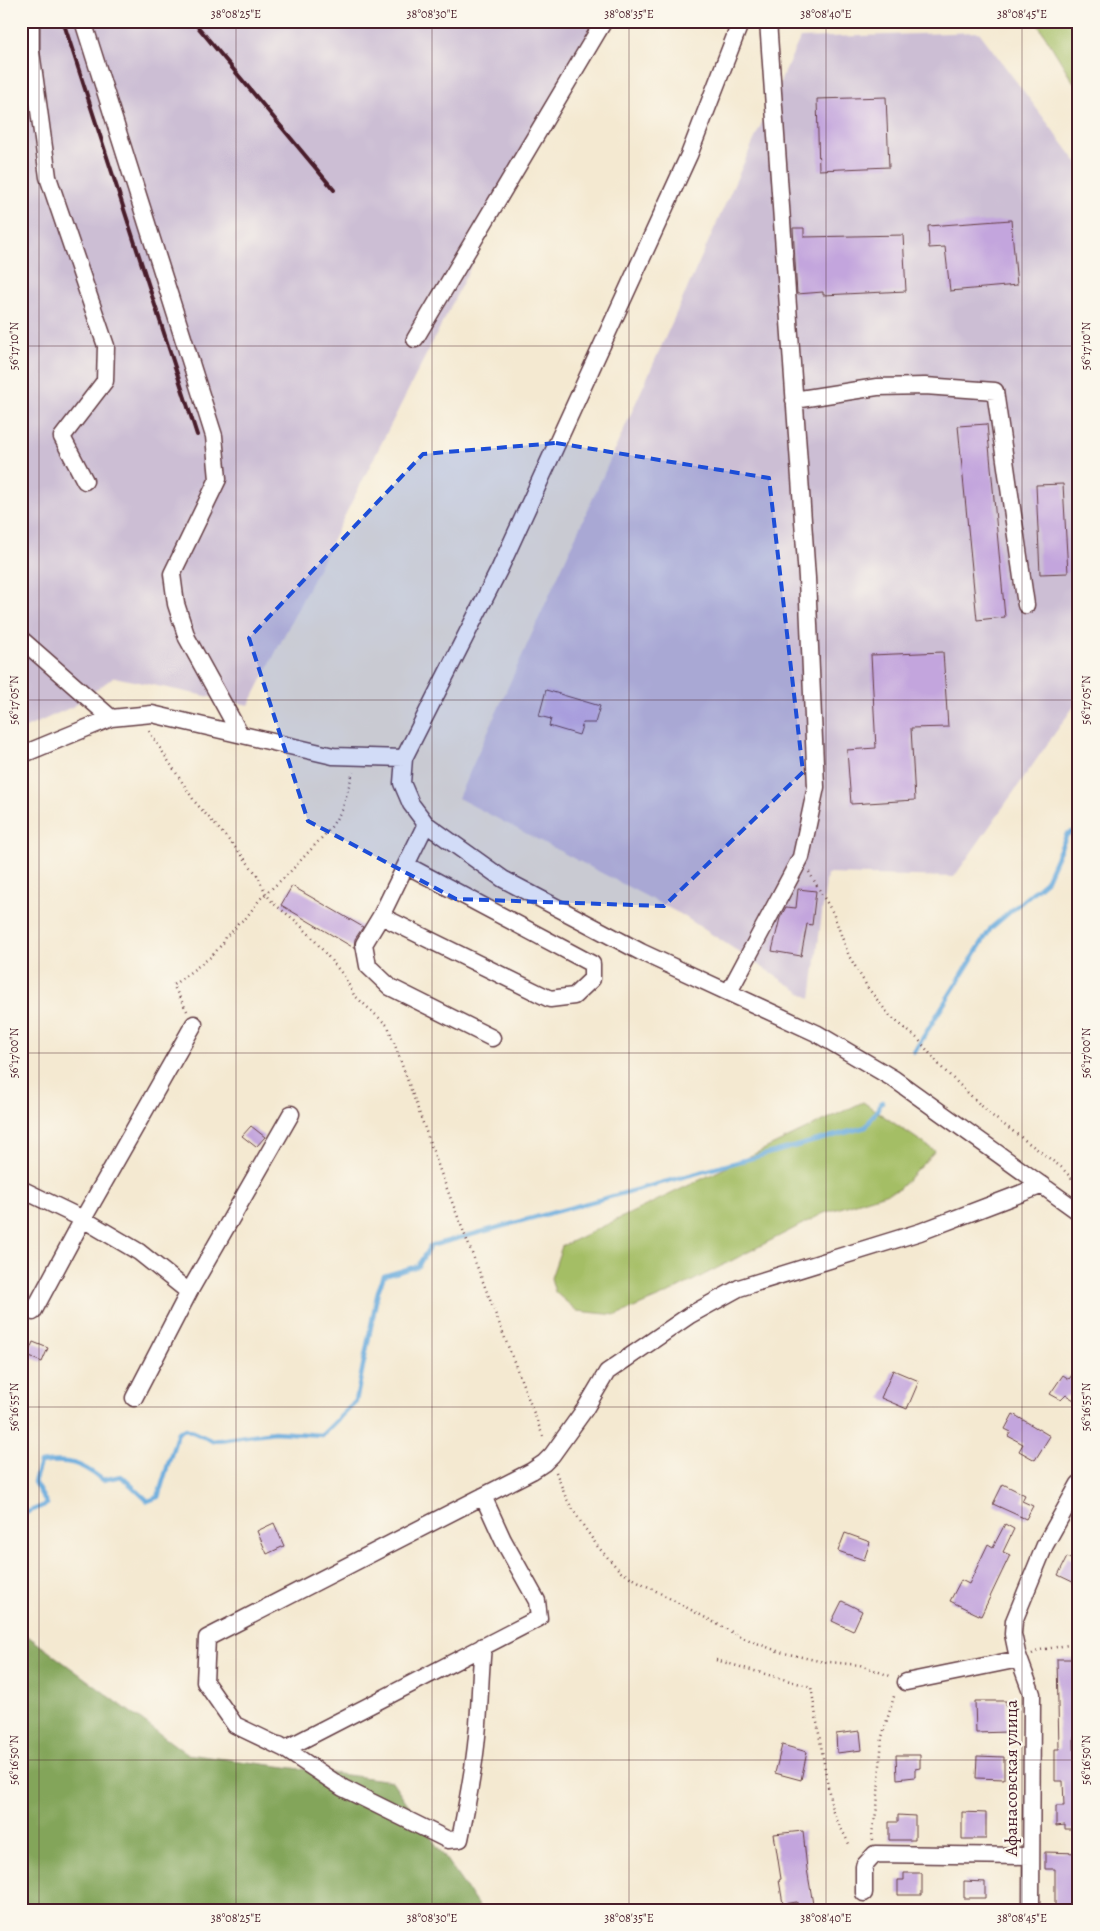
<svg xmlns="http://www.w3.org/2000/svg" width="1100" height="1931" font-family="Alegreya,serif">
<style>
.industrial{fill:#ccbed4}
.green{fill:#a4be65;stroke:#776e48}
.forest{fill:#83a55a;stroke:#666242}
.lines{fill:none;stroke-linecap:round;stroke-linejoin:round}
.stream{stroke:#69abdd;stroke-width:4.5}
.building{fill:#c3a5dd}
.minor-casing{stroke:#643d44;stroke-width:19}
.path{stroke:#643d44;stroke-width:2.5;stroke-dasharray:1 4;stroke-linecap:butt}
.minor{stroke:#fff;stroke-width:16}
.rail{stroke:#4a1f2b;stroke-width:4}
.marked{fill:#1d4ed8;fill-opacity:0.2;stroke:#1d4ed8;stroke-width:4;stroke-dasharray:10 6;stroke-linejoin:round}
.ticks{fill:none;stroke:#4a1f2b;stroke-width:1;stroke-opacity:0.45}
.labels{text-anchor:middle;stroke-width:4.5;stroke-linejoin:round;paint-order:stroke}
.street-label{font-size:18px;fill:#4a1f2b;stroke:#fbf7ec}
.neatline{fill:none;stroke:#4a1f2b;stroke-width:2}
.ticks-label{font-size:12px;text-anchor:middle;fill:#4a1f2b}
</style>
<rect width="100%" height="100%" fill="#fbf7ec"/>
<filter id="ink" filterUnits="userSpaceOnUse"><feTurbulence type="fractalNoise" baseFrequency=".02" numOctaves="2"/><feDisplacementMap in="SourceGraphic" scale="10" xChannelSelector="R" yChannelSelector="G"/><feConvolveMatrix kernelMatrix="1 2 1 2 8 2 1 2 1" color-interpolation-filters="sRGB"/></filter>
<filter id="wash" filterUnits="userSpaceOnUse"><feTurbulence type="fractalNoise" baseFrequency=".0096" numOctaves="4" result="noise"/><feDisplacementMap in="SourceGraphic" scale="20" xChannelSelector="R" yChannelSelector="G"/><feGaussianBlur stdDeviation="1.12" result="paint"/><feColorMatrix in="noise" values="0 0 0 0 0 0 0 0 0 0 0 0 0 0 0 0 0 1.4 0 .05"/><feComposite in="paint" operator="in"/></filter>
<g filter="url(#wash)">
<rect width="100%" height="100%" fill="#f4e9d1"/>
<path class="industrial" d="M21 21H595L249 705 114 677 72 707 21 730Z
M979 32 1079 165V699L954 877 827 874 811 999 682 915 458 798 800 38Z"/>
<path class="green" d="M1036 21H1079V91Z
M863 1102 935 1151 898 1190 824 1213 667 1294 617 1315 577 1311 555 1292 551 1278 562 1246Z"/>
<path class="forest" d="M21 1631 187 1754 392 1781 481 1910H21Z"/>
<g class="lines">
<path class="stream" d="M914 1052 991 928 1046 881 1067 834 1079 830
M21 1515 47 1504 34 1482 40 1463C69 1459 79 1462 103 1480L121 1476 148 1501 158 1497 178 1432 186 1429 213 1441 274 1432 322 1435 356 1401 378 1291 384 1276 418 1266 430 1246 866 1127 882 1102"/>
</g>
<g id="blocks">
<path class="building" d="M886 97 889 167 819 170 817 99Z
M1011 220 1017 285 950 291 945 247 929 248 928 226Z
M793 228H804V237L903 235 906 291 823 295V292L797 294Z
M987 424 1005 617 977 620 958 426Z
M1063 484 1068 573 1040 574 1036 485Z
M943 652 948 727 911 728 915 800 851 804 847 750 876 748 871 655Z
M546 690 600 706 595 723H583L579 735 549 726 551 719 539 716Z
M292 886 363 927 355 939 354 948 281 905Z
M798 889 816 891 812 925 807 924 801 956 772 951 780 918 786 907 796 908Z
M251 1126 265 1137 256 1147 242 1136Z
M33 1342 48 1348 42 1362 27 1356Z
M1079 1366V1403L1066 1395 1061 1400 1050 1394 1063 1375 1069 1379Z
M893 1370 919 1381 907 1409 881 1398Z
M1013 1414 1050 1436 1035 1460 1019 1451 1023 1444 1008 1436 1011 1432 1005 1429Z
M1003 1484 1025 1495 1022 1501 1033 1506 1026 1519 993 1504Z
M274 1523 284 1546 267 1554 257 1531Z
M1005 1524 1014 1529 1003 1552 1010 1555 981 1616 950 1601 961 1580 969 1584 988 1544 993 1547Z
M845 1533 870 1542 864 1560 838 1551Z
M1067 1557 1079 1563V1585L1058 1575Z
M842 1601 862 1611 853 1631 832 1621Z
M1057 1659H1079L1078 1735 1074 1736 1075 1800H1079V1825H1075V1829H1065V1825L1056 1826V1806H1064L1063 1781H1055V1749H1059Z
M975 1701H1006L1007 1732 976 1733Z
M860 1731 862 1750 837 1753 836 1734Z
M782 1745 807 1752 801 1780 775 1773Z
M896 1755H920V1768L915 1769V1777L897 1779Z
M977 1756 1004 1757V1779L976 1778Z
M962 1812 986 1813V1839H962Z
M898 1815 915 1816V1840H889V1822H898Z
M803 1831 807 1869 814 1910H797V1902L783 1904 779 1880 781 1879 774 1834Z
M1045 1852 1078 1853 1077 1910H1055V1869H1045Z
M904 1873H922V1895H898V1880H904Z
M964 1881 985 1882V1898H964Z"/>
</g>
</g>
<g filter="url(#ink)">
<use href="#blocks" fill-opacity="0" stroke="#643d44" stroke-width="1"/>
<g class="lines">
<defs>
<path id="minor" d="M31 21V51L48 177 106 346 105 381 62 437 85 481
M83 21 214 436 218 479 172 574 176 604 187 638 240 734
M741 21 689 155 500 568 404 758 402 783 411 804 426 824 503 879 641 952 816 1033 894 1079 1079 1212
M415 339 604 21
M794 400 877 387 925 386 995 391 1026 605
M21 639 111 718 152 714 333 756 404 758
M21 755 111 718
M406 865 592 964V979L574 996 550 999 381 916 426 824
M381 916 364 944 368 966 390 987 492 1038
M729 992 801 857 816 787 807 578 768 21
M21 1189 83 1219 139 1252 189 1292 134 1398
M189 1292 291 1114
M33 1312 83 1219 194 1024
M483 1496 503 1540 537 1601 539 1618 285 1749 235 1725 205 1682 207 1638 532 1471 544 1463 552 1455 585 1409 607 1372 690 1315 739 1288 920 1232 1043 1185
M906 1682 1019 1659
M279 1745 343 1788 448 1840 460 1839C467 1805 474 1770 477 1736 480 1706 480 1676 483 1646
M864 1893V1866L875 1854 1031 1856
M1031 1910 1032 1694 1017 1653 1013 1634 1014 1621 1045 1545 1079 1484"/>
</defs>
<use href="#minor" class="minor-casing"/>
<path class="path" d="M149 731 195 802 240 853 258 876 266 894 274 904 296 921 311 936 344 976 354 995 388 1026 442 1176 544 1439
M809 872 833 913 849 956 868 988 890 1016 918 1039 941 1067 991 1115 1061 1167 1079 1186
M187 1011 173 985 212 956 223 943 225 937 234 930 238 923 245 919 260 899 288 874 329 830 342 810 353 772
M556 1472 566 1498 582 1524 598 1547 621 1572 741 1637 780 1652 819 1661 860 1665 893 1677
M1032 1654 1040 1650 1079 1643
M716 1660 811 1687 832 1810 849 1844
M873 1840 872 1833 877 1808 882 1737 895 1693"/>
<use href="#minor" class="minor"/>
<path class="rail" d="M63 21 197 435
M193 21 334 190"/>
</g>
</g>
<path class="marked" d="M556 443 769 478 803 772 664 906 456 899 308 821 249 638 423 454Z"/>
<path class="ticks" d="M39 21V1910M236 21V1910M432 21V1910M629 21V1910M826 21V1910M1022 21V1910M21 346H1079M21 700H1079M21 1053H1079M21 1407H1079M21 1760H1079"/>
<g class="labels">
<g class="street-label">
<text transform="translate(1011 1778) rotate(-90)" y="6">Афанасовская улица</text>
</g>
</g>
<rect width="1100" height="1931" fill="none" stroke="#fbf7ec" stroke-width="55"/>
<rect x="28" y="28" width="1044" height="1876" class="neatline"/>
<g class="ticks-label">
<text x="236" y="18">38°08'25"E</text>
<text x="432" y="18">38°08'30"E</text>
<text x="629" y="18">38°08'35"E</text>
<text x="826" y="18">38°08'40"E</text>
<text x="1022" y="18">38°08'45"E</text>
<text transform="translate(14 346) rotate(-90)" y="4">56°17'10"N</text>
<text transform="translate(1086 346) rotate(-90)" y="4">56°17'10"N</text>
<text transform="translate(14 700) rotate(-90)" y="4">56°17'05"N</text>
<text transform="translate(1086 700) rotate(-90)" y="4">56°17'05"N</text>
<text transform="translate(14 1053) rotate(-90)" y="4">56°17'00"N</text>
<text transform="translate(1086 1053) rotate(-90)" y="4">56°17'00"N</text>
<text transform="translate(14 1407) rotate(-90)" y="4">56°16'55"N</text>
<text transform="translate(1086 1407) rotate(-90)" y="4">56°16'55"N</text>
<text transform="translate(14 1760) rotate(-90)" y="4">56°16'50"N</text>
<text transform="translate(1086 1760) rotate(-90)" y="4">56°16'50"N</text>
<text x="236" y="1922">38°08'25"E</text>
<text x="432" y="1922">38°08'30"E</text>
<text x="629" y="1922">38°08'35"E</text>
<text x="826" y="1922">38°08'40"E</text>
<text x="1022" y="1922">38°08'45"E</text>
</g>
</svg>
